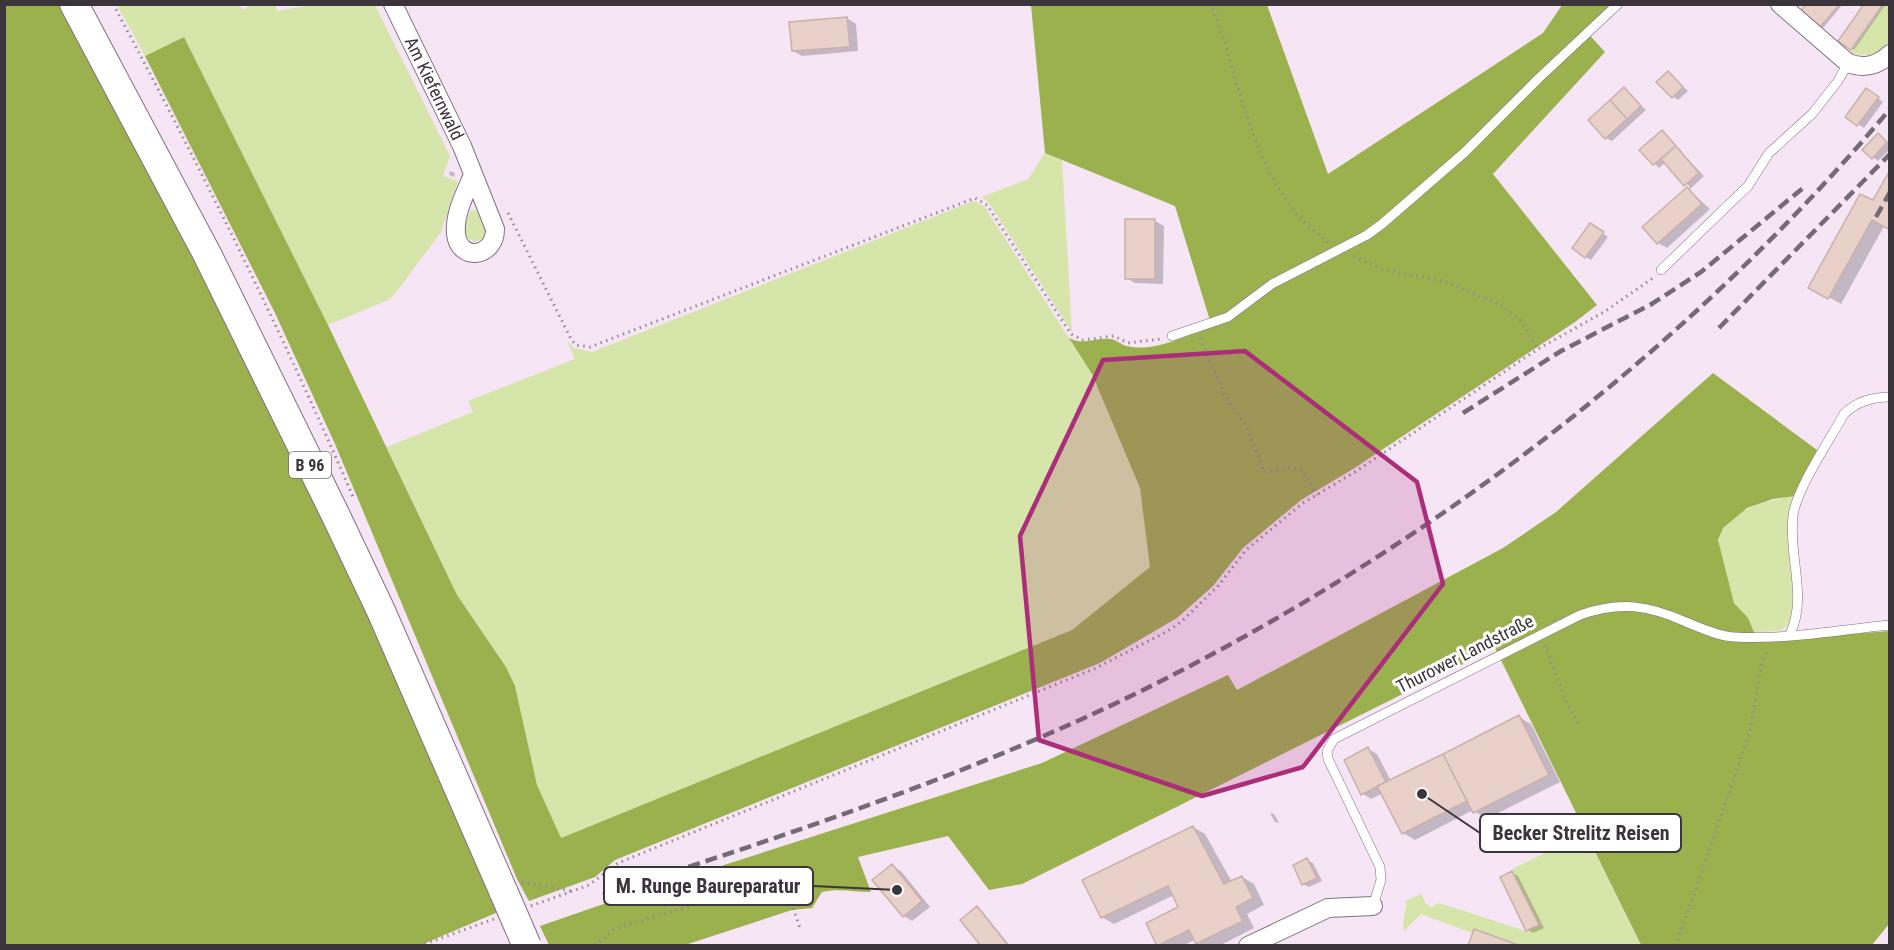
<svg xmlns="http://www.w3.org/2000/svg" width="1894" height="950" font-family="'Roboto Condensed',sans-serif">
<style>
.green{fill:#d6e5aa}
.forest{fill:#9bb14e}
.shadow{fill:#0003}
.building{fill:#e9d1ca;stroke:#c8b1ab;stroke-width:1.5}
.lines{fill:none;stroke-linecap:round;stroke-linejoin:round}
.service-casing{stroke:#80717f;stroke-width:10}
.minor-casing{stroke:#80717f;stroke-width:20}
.primary-casing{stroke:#80717f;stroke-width:30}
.path{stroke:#958994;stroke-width:3;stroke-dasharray:1.5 4.5;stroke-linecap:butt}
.service{stroke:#fff;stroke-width:9}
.minor{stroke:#fff;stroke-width:18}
.primary{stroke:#fff;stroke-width:28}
.rail{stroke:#756b74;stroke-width:4.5;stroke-dasharray:12 6;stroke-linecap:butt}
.primary-bridge-casing{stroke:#80717f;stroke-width:30;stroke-linecap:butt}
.primary-bridge{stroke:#fff;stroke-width:28}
.marked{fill:#ac2d7a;fill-opacity:0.2;stroke:#ac2d7a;stroke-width:4.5;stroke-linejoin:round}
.labels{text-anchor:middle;stroke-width:6;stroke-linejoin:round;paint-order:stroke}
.shield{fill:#fff;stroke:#767176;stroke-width:1.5}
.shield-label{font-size:16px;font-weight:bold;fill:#3b343b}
.street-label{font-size:18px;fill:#3b343b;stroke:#fff}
.leader{fill:none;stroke:#3b343b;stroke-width:2}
.callout-dot{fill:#3b343b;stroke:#fff;stroke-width:2}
.callout{fill:#fff;stroke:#3b343b;stroke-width:2}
.callout-label{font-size:20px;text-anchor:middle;font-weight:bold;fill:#3b343b}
</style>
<rect width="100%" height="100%" fill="#f6e5f5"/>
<path class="green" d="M238 4 244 10 250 5 275 4 277 11 313 5H375L450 156 443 176 458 181 441 232 394 295 388 300 328 325 184 37 145 56 117 5Z
M1884 5H1889V45L1871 55 1850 54Z
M1045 153 1062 160 1072 332 989 203 982 197 1028 179Z
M974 201 984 206 1092 374 1140 488 1151 567 1072 630 561 838 537 785 515 686 506 667 457 595 387 447 473 412 468 401 575 359 567 341 574 348 592 352Z
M476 210 487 230 484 238 475 242 466 237 464 226 470 211Z
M1796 496 1795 591 1791 623 1780 631 1754 632C1749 619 1739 612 1734 601 1730 592 1717 547 1719 538 1724 510 1772 499 1796 496Z
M1586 833 1641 946 1521 945 1474 929 1472 933 1421 914 1404 931C1401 923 1407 912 1406 901L1421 894 1426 904 1432 907 1439 903 1526 931 1538 925 1512 871 1514 868Z"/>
<path class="forest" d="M5 5H60L85 42 358 583 498 912 421 945 5 946Z
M1031 5H1267L1328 174 1543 33 1562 5H1612L1584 29 1605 52 1493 174 1597 305 1575 322 1353 469 1301 500 1243 548 1213 586 1177 618 1100 663 615 860 595 877 529 901 517 879 335 444 275 313 145 56 184 37 328 325 457 595 506 667 515 686 537 785 561 838 1072 630 1150 567 1140 488 1092 374 1069 338C1084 346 1095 337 1110 339 1116 339 1121 345 1127 346 1154 353 1187 335 1212 327L1175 206 1045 153Z
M1713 373 1817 450 1796 496 1773 499 1747 508 1723 528 1718 540 1734 603 1748 618 1754 632 1762 641 1889 631V924L1872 945H1641L1495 648 1022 884 989 890 948 836 858 857 871 892C854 892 839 888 822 892L812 908 792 910 685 945H549L540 926 621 898 1042 763 1228 675 1237 690 1503 548 1556 512Z"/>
<path class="shadow" d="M1808 4H1843L1823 28 1803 10Z
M1866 4H1886L1854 50 1840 40Z
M847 18 856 24 858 51 802 56 793 51Z
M1668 73 1688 91 1678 100 1673 96Z
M1624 89 1646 110 1612 141 1606 138Z
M1872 94 1883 102 1864 128 1847 117Z
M1662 132 1704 176 1689 190 1710 209 1667 248 1658 243 1644 228 1690 187 1666 162 1659 168 1641 150Z
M1878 135 1890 144V149L1878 161 1873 157Z
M450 171 455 173 454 177 449 175Z
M1873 202 1884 226 1841 304 1810 287Z
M1155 221 1164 226 1163 284 1135 283 1126 278Z
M1596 228 1608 237 1591 260 1586 257Z
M1519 717 1531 724 1560 782 1486 819 1473 810 1415 840 1403 833 1383 793 1371 799 1362 793 1368 749 1377 754 1391 781Z
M1270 813 1274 814 1279 823 1275 822Z
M1193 827 1205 834 1232 882 1242 877 1254 884 1264 905 1247 914 1254 928 1219 946H1202L1196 939 1183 946H1160L1180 908 1174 895 1114 924 1102 917Z
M1307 860 1313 863 1322 881 1309 887 1303 884Z
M892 866 901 871 930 907 912 921 904 916Z
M1512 873 1518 876 1544 928 1533 933 1528 930Z
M977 908 982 911 1010 946H983Z"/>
<path class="building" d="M1806 4H1840L1820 27 1801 11Z
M1864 4H1883L1851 50 1838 41Z
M847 17 850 47 792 51 789 22Z
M1668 71 1683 87 1672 98 1656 82Z
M1624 87 1641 106 1627 119 1610 100Z
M1866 88 1879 97 1857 126 1845 117Z
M1610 100 1627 119 1605 139 1588 120Z
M1662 130 1676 146 1653 165 1639 150Z
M1878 133 1887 142 1872 159 1862 150Z
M1676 146 1699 173 1684 186 1661 159Z
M1890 170V230L1872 220 1828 299 1808 288 1860 194 1873 200Z
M1687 187 1702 204 1657 244 1642 227Z
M1125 219H1155V279H1125Z
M1590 223 1604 232 1585 258 1572 248Z
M1519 715 1549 775 1473 813 1443 754Z
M1368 747 1386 782 1361 795 1344 760Z
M1443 754 1467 801 1402 834 1377 786Z
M1193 826 1224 884 1242 876 1253 898 1236 907 1243 921 1196 944 1189 930 1157 946 1146 923 1178 907 1168 886 1101 918 1082 880Z
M1307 858 1317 878 1302 885 1293 865Z
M892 864 922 901 903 917 872 880Z
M1512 871 1539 925 1526 931 1500 877Z
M977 906 1007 944 1005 946H981L960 920Z
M1474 929 1521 946H1468Z"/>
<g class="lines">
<defs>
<path id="service" d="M1661 270 1748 186 1769 153 1812 114 1838 81 1848 63
M1172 336 1228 317 1272 284 1367 235 1382 224 1465 152 1539 78 1618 4
M1790 634C1808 597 1788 556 1793 516 1796 489 1830 440 1844 414 1856 402 1872 397 1890 397
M1373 906 1381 880 1380 867 1328 759 1327 751 1334 739 1580 615C1620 601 1648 605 1686 622 1701 628 1718 636 1734 637 1785 640 1839 630 1890 625"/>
<g id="minor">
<path id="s1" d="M393 4 462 146 495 229C495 258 459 262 456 234 454 214 465 194 473 175"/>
<path d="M1780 4 1848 63C1864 69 1877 66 1890 54"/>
<path d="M1248 946 1328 908 1373 906"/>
</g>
<path id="primary" d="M74 4 207 254 336 516 381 611 504 893"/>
</defs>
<use href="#service" class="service-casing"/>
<use href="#minor" class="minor-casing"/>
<use href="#primary" class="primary-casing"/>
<path class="path" d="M113 4C200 166 281 330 354 499
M1209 4 1214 11C1239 78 1249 155 1295 212 1304 224 1318 233 1329 243
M508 213 571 339 576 345 590 347 975 198 987 205 1071 334 1083 340 1114 336 1128 343 1161 339
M1354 256 1381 269 1446 282 1501 305 1522 322 1538 349
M1200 338 1224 394 1246 425 1264 472 1290 468 1302 470 1317 495
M1545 645 1567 704 1580 726
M522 882 571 891
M531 906 589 885 618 863 1096 668 1168 631 1182 621 1218 586 1246 550 1303 503 1355 472 1538 349 1604 312 1653 278
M419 946 494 919
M595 946 614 929 783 878 801 931
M1676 946 1750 732 1762 663 1767 649"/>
<use href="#service" class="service"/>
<use href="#minor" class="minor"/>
<use href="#primary" class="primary"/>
<path class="rail" d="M1876 217 1890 192
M1719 328 1890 154
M1463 413 1561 351 1650 305 1701 272 1803 188
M603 895C783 836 965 777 1135 694 1421 553 1685 353 1890 109"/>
<defs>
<path id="primary-bridge" d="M504 893 527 946"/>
</defs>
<use href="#primary-bridge" class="primary-bridge-casing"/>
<use href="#primary-bridge" class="primary-bridge"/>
</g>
<path class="marked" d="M1245 351 1417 482 1443 584 1303 767 1202 796 1039 740 1020 536 1103 360Z"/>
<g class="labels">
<rect class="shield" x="289" y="452" width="42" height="26" rx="4.5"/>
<g class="shield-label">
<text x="310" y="471">B 96</text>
</g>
<g class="street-label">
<text dy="6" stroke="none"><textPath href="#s1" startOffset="94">Am Kiefernwald</textPath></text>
<text transform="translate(1465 654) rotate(-27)" y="6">Thurower Landstraße</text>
</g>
</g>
<path class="leader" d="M1422 794L1480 833M897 890L813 886"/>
<g class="callout-dot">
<circle cx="1422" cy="794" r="6"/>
<circle cx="897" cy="890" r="6"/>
</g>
<g class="callout">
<rect x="1480" y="814" width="201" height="38" rx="6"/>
<rect x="604" y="867" width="209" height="38" rx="6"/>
</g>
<g class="callout-label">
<text x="1581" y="840">Becker Strelitz Reisen</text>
<text x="708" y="893">M. Runge Baureparatur</text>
</g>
<rect width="1894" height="950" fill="none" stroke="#3b343b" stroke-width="12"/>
</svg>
